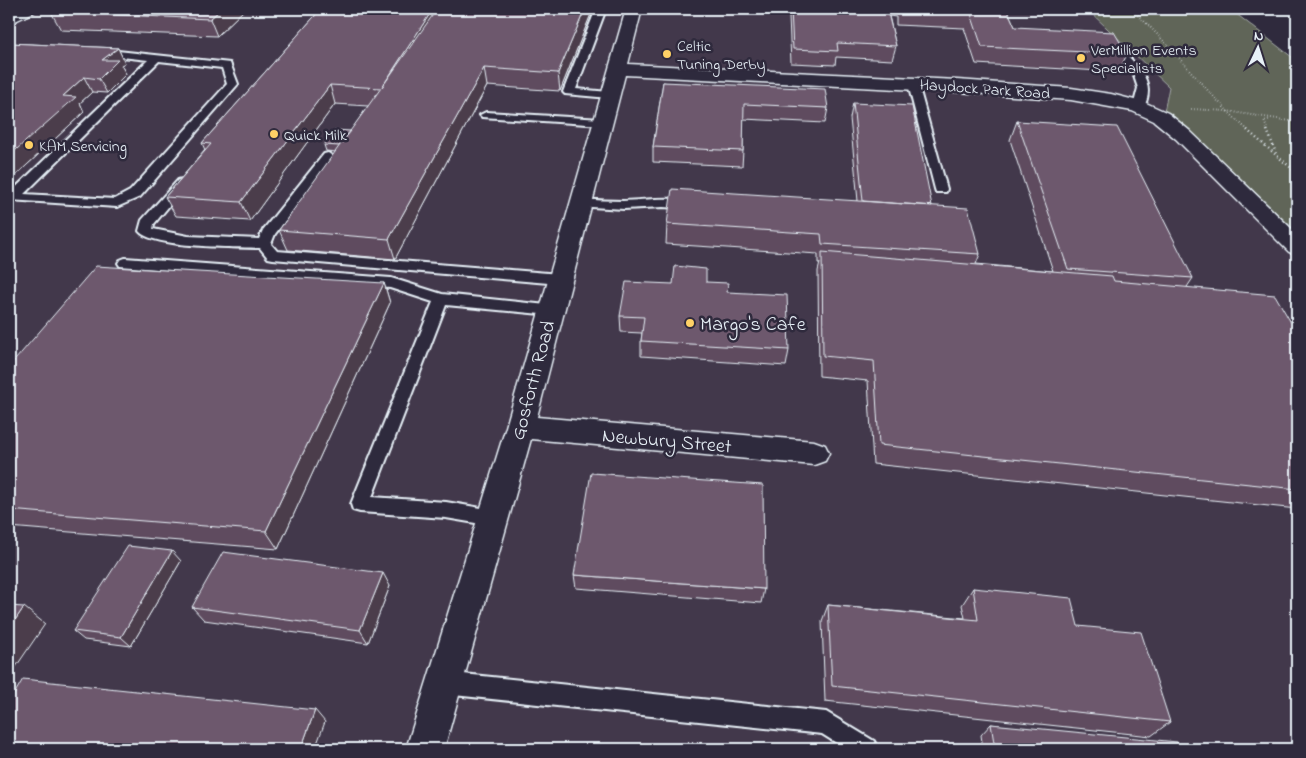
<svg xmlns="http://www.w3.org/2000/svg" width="1306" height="758" font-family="'Indie Flower',sans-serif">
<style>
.built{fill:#42384b}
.green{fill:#616558;stroke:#a4aba8}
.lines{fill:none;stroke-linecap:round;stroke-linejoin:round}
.lane-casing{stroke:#e8f1f8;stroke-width:4}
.street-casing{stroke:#e8f1f8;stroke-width:3}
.secondary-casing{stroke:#e8f1f8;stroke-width:3}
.path-far1{stroke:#e8f1f8;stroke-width:2;stroke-dasharray:0.5 2.5;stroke-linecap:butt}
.path{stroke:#e8f1f8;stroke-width:2.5;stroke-dasharray:1 3;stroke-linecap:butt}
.lane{fill:#2f2a3d;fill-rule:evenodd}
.street{fill:#2f2a3d;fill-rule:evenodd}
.secondary{fill:#2f2a3d;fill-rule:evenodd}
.wall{fill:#5e4c5e;stroke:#e8f1f8}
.shaded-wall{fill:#4c3e4c;stroke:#e8f1f8}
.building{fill:#6d586d;stroke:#e8f1f8}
.poi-dot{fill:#ffd166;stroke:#2f2a3d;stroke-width:2}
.labels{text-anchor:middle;stroke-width:5;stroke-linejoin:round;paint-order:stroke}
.far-poi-label{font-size:16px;fill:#e8f1f8;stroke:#2f2a3d;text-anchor:start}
.far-street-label{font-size:16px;fill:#e8f1f8;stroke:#2f2a3d}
.poi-label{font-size:20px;fill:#e8f1f8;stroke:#2f2a3d;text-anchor:start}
.street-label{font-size:20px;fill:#e8f1f8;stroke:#2f2a3d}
</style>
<rect width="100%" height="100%" fill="#2f2a3d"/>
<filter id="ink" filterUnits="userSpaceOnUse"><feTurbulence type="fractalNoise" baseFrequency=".02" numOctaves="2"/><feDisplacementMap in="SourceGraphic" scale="10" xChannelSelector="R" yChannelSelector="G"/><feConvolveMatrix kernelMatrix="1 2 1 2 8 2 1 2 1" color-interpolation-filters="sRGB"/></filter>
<g filter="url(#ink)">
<path class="built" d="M9 9H1087L1169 87 1164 112 1189 130 1297 232V749H9Z"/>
<path class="green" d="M1087 9H1230L1297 61V232L1189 130 1164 112 1169 87Z"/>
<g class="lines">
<defs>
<path id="lane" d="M596 9H606L576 89 609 92 615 95 609 98 565 94 563 92Z
M1110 42 1114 43C1133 62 1159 79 1143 109L1139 110 1133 107 1138 88 1133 73 1106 47 1105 45Z
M99 49 230 63 238 84 140 197 117 207 9 200V194L148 60 95 54 94 52ZM159 61 222 68 227 84 130 191 115 199 24 194Z
M913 81 918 84 947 189 946 192H936L935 189 908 84Z
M486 112 602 119 608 122 602 125 482 117 480 115Z
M328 153 334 157 275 234 271 244 277 251 560 274 565 276 567 279 565 282 560 284 273 259 268 258 260 248C237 247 152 248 139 231L142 220 178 180 182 179 188 183 154 224 153 229 188 236 259 239 263 230 324 154Z
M580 199C594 200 609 201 623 201 638 201 687 194 697 205L690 209 663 207 624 209 575 206 573 203 575 200Z
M125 258 391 278 442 294 556 306 558 310 556 314 551 315 446 305 372 497 446 502 493 510 500 512 502 518 500 524 493 526 446 518 360 512 353 510 351 504 433 302 390 288 120 266 118 263 120 260Z
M444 672 826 712 874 741 878 749H846L822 734 444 694 436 691 433 683 436 675Z"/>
<path id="street" d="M626 9H642L628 64 957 80 1071 88 1111 94 1146 103 1168 113 1190 131 1297 234V254L1289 252 1176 139 1154 121 1132 111 1071 100 957 92 625 75 537 417 814 441 825 445 829 453 825 461 814 465 531 439 444 749H406L506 427Z"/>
<path id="secondary" d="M16 9H36L34 12 9 24V13Z"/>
</defs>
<use href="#lane" class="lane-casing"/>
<use href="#street" class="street-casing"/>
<use href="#secondary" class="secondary-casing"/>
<path class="path-far1" d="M1131 9C1174 47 1206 94 1249 131
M1191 109 1226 111 1297 122
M1268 131 1264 121 1271 119"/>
<path class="path" d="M1247 130 1297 173
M1267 130 1276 153"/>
<use href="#lane" class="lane"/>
<use href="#street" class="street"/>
<use href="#secondary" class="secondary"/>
</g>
<path class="wall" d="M56 9H245L217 36 61 30 51 12Z
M321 9H593L560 91 487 86 395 259 288 250 279 230 336 152 326 151 324 145 351 131 368 106 335 104 250 221 176 216 165 197 205 150 202 143Z
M714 9H1007L1015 27 1127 54 1119 72 976 64 964 28 896 25V17L889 16 896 46 892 60 836 57 835 65 791 63 789 17V12Z
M9 43 118 48 125 63 121 65 126 74 107 93 92 92 80 103 84 112 13 178 9 177Z
M663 82 828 108 825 123 743 119V151L742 166 653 162V147Z
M853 103 932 206 980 254 976 264 1053 271 1010 140 1017 121 1193 278 1187 287 1297 333V509L873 464 868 381 819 376 818 271 820 263H818V254L666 244 667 224 858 201 850 118Z
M706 282 727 292 789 350 786 366 641 356V341L642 333 621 332 620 316 673 284Z
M384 283 390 303 278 549 9 527V367Z
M181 561 131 646 84 640 73 631Z
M574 575 764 589 761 603 576 588Z
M390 586 368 643 204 620 192 607Z
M973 588 1078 626 1170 722 1151 736 825 701 822 621 828 605 965 618 962 605Z
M991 724 1179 749H983L981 735Z"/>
<path class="shaded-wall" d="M221 9H245L217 36 210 19Z
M433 9H448L382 87Z
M585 9H593L560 91 558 73Z
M118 48 125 63 121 65 126 74 107 93 99 79 102 60Z
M484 68 487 86 395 259 389 239Z
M84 77 92 92 80 103 84 112 13 178 9 172V156L63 96Z
M330 85 335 104 250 221 241 202Z
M384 283 390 303 278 549 266 531Z
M172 551 181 561 131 646 121 637Z
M383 573 390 586 368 643 360 630Z
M24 607 45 624 9 677V629Z
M315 710 325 722 315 749H301Z"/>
<path class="building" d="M56 9H221L210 19 51 12Z
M321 9H433L382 87 437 9H585L558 73 484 68 389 239 279 230 381 88 330 85 241 202 165 197 211 144 202 143Z
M791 9H887L896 46 837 43 838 51 793 49Z
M925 9H1007L1015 27 1114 32 1127 54 982 47 970 11Z
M9 43 118 48 102 60H118L99 79 84 77 63 96 76 97 9 156Z
M663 82 825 89 828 108 744 104 743 151 653 147Z
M853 103 912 106 932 206 863 201Z
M1017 121 1117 127 1193 278 1068 269Z
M335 130 351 131 339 146 324 145Z
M672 189 968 208 980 254 822 244 821 234 667 224Z
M822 252 1112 276 1114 281 1275 295 1297 333V489L879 445 874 361 823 356Z
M96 266 384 283 266 531 9 510V367Z
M675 266 706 269V282L728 283 727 292 787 295 789 350 641 341 644 317 620 316 626 282 673 284Z
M591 473 763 485 764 589 574 575Z
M128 546 172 551 121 637 73 631Z
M223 552 383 573 360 630 192 607Z
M973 588 1071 598 1078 626 1141 632 1170 722 832 686 828 605 978 620Z
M9 606 24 607 9 629Z
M23 679 315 710 301 749H9V703Z
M991 724 1177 742 1179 749H995Z"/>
</g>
<g class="poi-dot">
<circle cx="667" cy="54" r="5"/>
<circle cx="1081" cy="58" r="5"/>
<circle cx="274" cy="134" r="5"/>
<circle cx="29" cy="145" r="5"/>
<circle cx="690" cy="323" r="5"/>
</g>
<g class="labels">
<g class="far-poi-label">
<text x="677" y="51">Celtic<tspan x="677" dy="18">Tuning Derby</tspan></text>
<text x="1091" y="55">VerMillion Events<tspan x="1091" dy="18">Specialists</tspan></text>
<text x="284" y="140">Quick Milk</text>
<text x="39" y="151">KAM Servicing</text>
</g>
<g class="far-street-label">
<text transform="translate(985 88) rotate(4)" y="6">Haydock Park Road</text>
</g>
<g class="poi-label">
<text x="700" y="330">Margo's Cafe</text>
</g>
<g class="street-label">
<text transform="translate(532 380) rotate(-75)" y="7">Gosforth Road</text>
<text transform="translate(667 440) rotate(5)" y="7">Newbury Street</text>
</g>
</g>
<rect width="1306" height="758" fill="none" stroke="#2f2a3d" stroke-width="30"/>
<rect x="15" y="15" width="1276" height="728" fill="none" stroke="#e8f1f8" stroke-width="2" filter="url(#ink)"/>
<g transform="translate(1258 48) rotate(4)" stroke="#2f2a3d" stroke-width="4" paint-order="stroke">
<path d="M0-4L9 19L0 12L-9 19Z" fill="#e8f1f8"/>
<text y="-8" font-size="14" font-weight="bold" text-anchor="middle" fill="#e8f1f8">N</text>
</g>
</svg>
